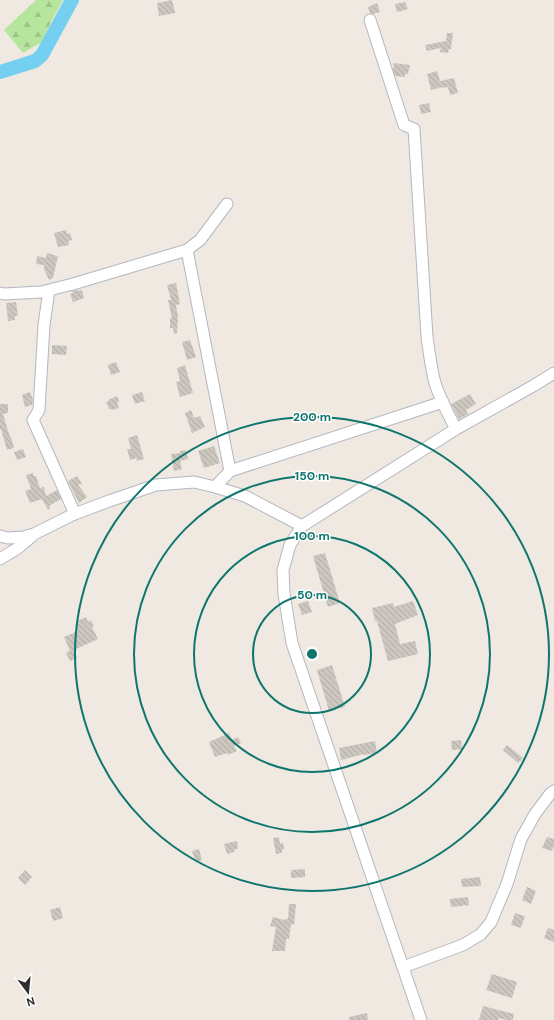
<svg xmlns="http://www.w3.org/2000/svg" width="554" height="1020" font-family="'DM Sans',sans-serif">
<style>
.forest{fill:url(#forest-firs)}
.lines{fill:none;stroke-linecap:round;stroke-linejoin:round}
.river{stroke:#75cff0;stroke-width:14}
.building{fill:url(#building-back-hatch)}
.minor-casing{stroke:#b4b7c1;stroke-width:13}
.minor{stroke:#fff;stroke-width:11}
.ring{fill:none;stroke:#0f766e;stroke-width:2}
.centre{fill:#0f766e;stroke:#fff;stroke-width:2}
.ring-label{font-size:12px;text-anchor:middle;font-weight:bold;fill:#0f766e;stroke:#fff;stroke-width:3;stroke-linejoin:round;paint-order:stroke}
</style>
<defs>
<pattern id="forest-firs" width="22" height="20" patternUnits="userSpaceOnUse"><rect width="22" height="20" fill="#b6e59e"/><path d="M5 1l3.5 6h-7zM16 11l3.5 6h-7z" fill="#9dc588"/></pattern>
<pattern id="building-back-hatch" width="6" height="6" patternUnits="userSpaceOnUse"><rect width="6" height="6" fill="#cbc7bf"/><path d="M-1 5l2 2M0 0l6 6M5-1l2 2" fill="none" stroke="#afaba4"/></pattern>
</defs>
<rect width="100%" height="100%" fill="#efe9e1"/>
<path class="forest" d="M36 0H63L52 20 42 42 23 53 4 30Z"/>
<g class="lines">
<path class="river" d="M0 72 35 61 42 55 72 0"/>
</g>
<path class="building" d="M172 0 175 13 159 16 157 3Z
M405 2 408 9 397 12 395 4Z
M377 3 380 12 373 14 370 13 368 7Z
M447 33H453L451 49H449L448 53 440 52 441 48 427 51 425 45 446 41Z
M394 63 410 65 408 74H405V77L395 76 393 69Z
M437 71 440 81 454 78 458 93 450 95 448 87 443 88V87L431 90 427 74Z
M429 103 431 112 421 114 419 105Z
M66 230 67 234 70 233 72 240 68 241 69 245 58 247 54 233Z
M47 253 58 256 53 278 49 280 44 269V265L36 264 37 256 46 258Z
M176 283 180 304 176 305 178 317 177 333 174 334 173 328H170V318H172L168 300H171L167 285Z
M79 290V291L82 290 84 298 73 302 70 294 73 293 72 291Z
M16 302 18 316H15V320L8 321 6 303Z
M190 340 196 357 187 360 182 342Z
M52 345 67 346 66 355 52 354Z
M116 362 120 372 111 375 108 365Z
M185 365 193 393 180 397 176 382 180 381 177 368Z
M30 392 33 400 32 405 25 407 22 395Z
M142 392 145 401 135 404 132 395Z
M470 394 476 404 466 410 468 414 459 419 451 404Z
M117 396 119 402 117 403 119 408 112 410 111 409H109L106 402H108V400Z
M0 404H8V413L3 414 10 437H11L14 448 7 450 1 429 0 430Z
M191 410 194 418 200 416 205 427 192 433 185 413Z
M137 435 144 459 137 461 136 458 130 460 127 449H131L128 438Z
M214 446 220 463 204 468 198 451Z
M23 449 26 457 17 460 14 452Z
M186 450 188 459 180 461 182 469 174 471 171 454 180 453V451Z
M33 473 34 476H36L40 488 44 487 46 496 57 490 61 499 49 506 50 509 48 510 42 499 30 503 25 491 31 489 26 475Z
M77 476 82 484 78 485 87 497 79 503 68 481Z
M325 553 340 603 328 607 313 556Z
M308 601 312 612 302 615 298 604Z
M413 601 418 615 395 624 400 644 415 641 418 654 388 661 377 621H375L372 608 393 603 394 607Z
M86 617 88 622 91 620 94 626 92 627 98 639 74 650 77 658 70 661 66 653 70 651 64 637 78 631 75 625 79 624 77 621Z
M332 665 345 707 329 711 317 670Z
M229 733 232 740 238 737 241 743 234 746 237 751 228 755 227 753 215 757 209 742Z
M461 740 462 749 452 750 451 741Z
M375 741 377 753 364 755V754L341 760 339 748Z
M507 745 523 758 518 763 503 750Z
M279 837 280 844 283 843 284 849 282 850V853L276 854 273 838Z
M547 837 554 839V845L552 851 542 848Z
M237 841 238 848 234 850V852L227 854 224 844Z
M199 849 202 860 196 862 192 851Z
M305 869V877L291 878V870Z
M25 870 32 877 25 885 18 878Z
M480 877 481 886 462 887 461 879Z
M527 887 536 891 531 904 522 900Z
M468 897 469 905 451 907 450 899Z
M289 904H296L294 925 291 924 289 939H286L285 951H272L276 927 270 926 273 917 284 920 285 919H288Z
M60 907 63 918 53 921 50 910Z
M515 913 525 916 521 928 511 925Z
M548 928 554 930V942L544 938Z
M492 974 517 982 512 998 486 990Z
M483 1006 514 1014 513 1020H506L499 1018 498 1020H479Z
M367 1013 368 1020H349V1017Z"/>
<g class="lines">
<defs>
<path id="minor" d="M370 20 404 125 414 129 427 337C429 352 431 368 435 383 440 399 448 414 456 429
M187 250 230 471
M49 290 44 325 39 410 33 420 75 514
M0 293 4 294 41 292 73 284 187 250 200 240 227 204
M215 487 230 471 443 402
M0 536 8 538 23 537 34 534 72 515 109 501 156 485 194 482 215 487 245 496 302 526
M0 559 18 548 32 536
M403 967 463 945 481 934 491 922 507 884 521 839 535 814 550 794 554 791
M421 1020 292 643 284 594 283 570 290 545 302 526 456 429 533 386 554 373"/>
</defs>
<use href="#minor" class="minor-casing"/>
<use href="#minor" class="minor"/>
</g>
<g class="ring">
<circle cx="312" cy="654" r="59"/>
<circle cx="312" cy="654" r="118"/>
<circle cx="312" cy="654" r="178"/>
<circle cx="312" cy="654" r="237"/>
</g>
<circle cx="312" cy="654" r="6" class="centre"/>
<g class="ring-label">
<text x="312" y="421">200 m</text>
<text x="312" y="480">150 m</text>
<text x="312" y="540">100 m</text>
<text x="312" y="599">50 m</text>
</g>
<g transform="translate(28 992) rotate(164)" stroke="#ffffff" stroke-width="3" paint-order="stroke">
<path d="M0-3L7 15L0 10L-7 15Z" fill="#2e2e2e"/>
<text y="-6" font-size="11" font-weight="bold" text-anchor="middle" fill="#2e2e2e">N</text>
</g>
</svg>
